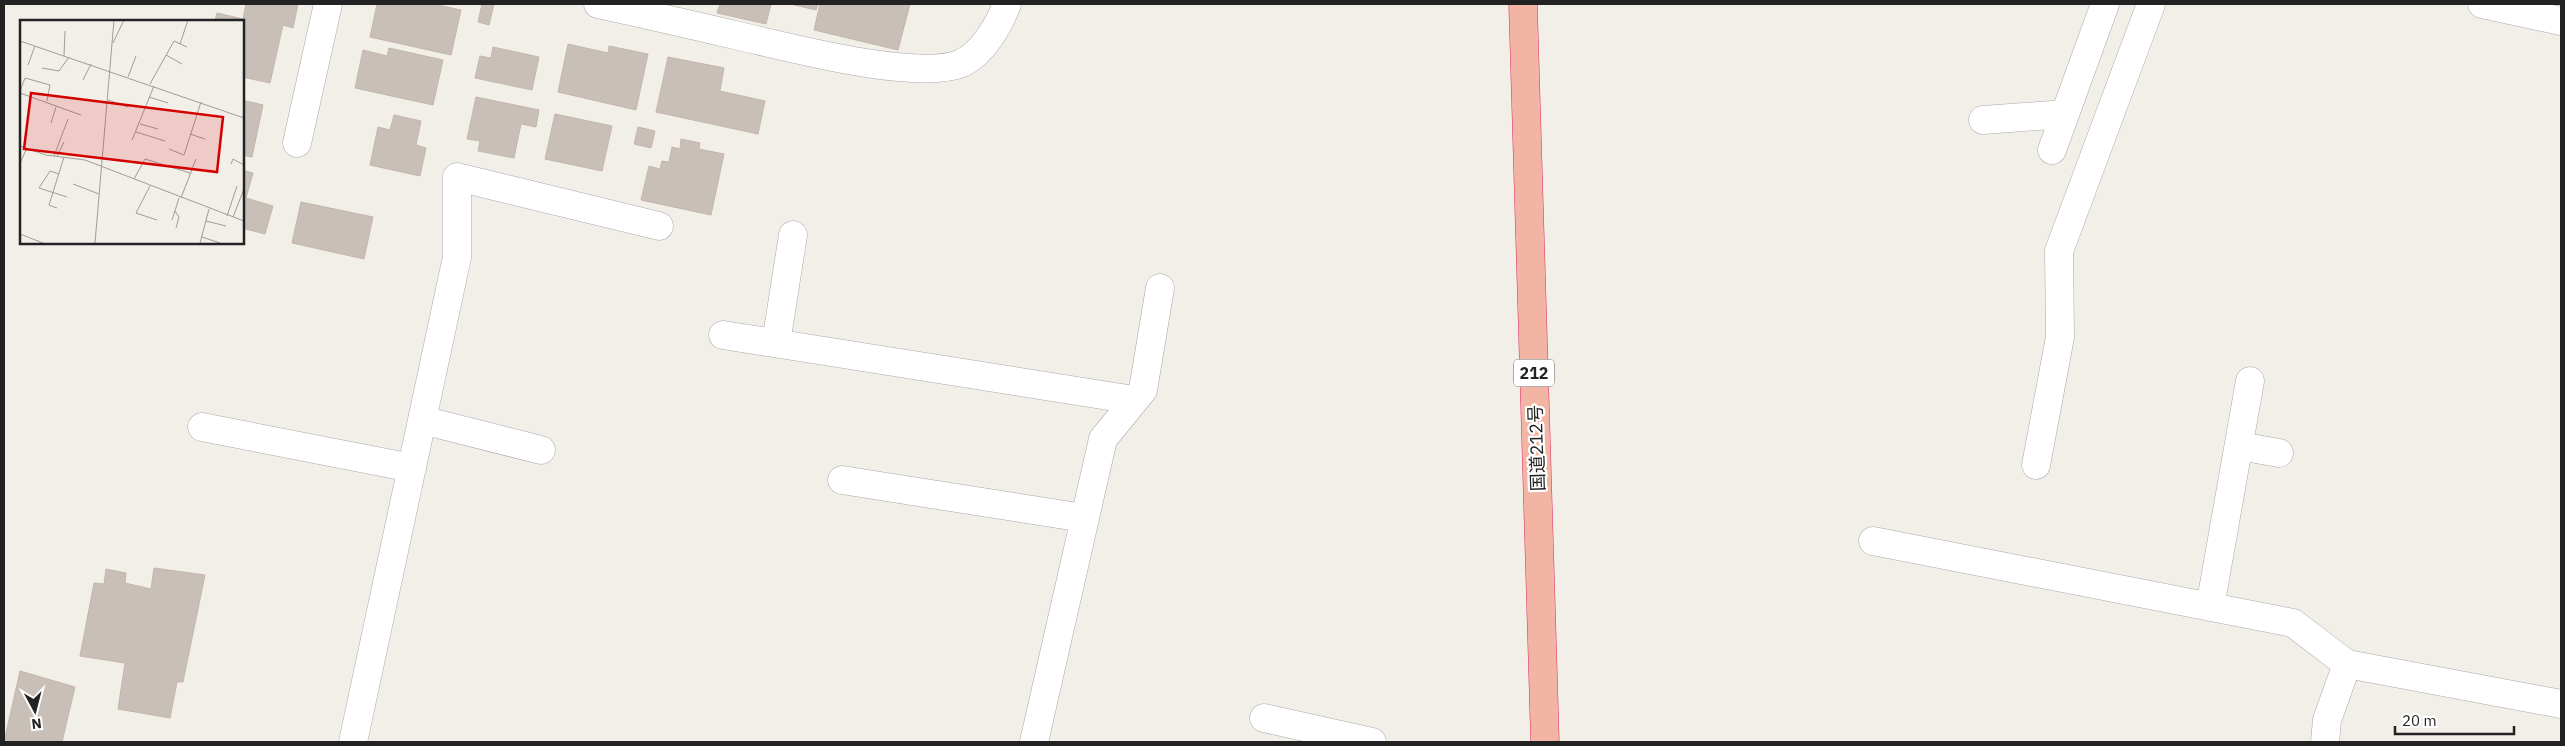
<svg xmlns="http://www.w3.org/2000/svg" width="2565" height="746" font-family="'IBM Plex Sans','Noto Sans JP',sans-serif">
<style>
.building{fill:#c7bfb8;stroke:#c4b6ab}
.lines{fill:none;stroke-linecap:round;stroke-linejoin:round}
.minor-casing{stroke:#a9a9a9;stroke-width:29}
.trunk-casing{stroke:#dc2a67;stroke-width:29}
.minor{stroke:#fff;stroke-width:28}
.trunk{stroke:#f2b4a3;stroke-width:28}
.labels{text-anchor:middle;stroke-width:4.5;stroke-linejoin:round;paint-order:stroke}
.shield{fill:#fff;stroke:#646464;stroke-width:1}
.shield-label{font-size:16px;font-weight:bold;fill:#222}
.street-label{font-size:18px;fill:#222;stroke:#fff}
.inset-road{fill:none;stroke:#9f9d99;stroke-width:1}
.view{fill:#d40000;fill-opacity:0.15;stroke:#d40000;stroke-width:2.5}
.inset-edge{fill:none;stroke:#222;stroke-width:2.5}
</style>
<rect width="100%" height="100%" fill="#f2efe9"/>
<path class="building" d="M246 4H298L293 28 283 25 270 83 242 77V21H215L217 13 243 19Z
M377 4H433L461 10 451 55 370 37Z
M482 4H494L489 25 478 22Z
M720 4H771L766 24 717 13Z
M790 4H818L816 10Z
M820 4H910L898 50 814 30Z
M568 44 608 53 609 46 648 54 636 110 558 92Z
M493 47 539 57 532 90 475 78 480 56 491 58Z
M389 48 443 60 433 105 355 88 363 50 387 56Z
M668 57 724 68 720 91 765 101 758 134 656 112Z
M476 97 539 110 536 127 521 124 514 158 478 151 480 141 467 139Z
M242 100 263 105 252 157 242 155Z
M555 114 612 126 602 171 545 159Z
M394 115 421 121 416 145 426 148 420 176 370 165 378 127 390 130Z
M638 127 655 131 651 148 634 144Z
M681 139 700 143 699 149 724 154 711 215 641 200 649 166 660 169 662 161 669 162 672 147 680 149Z
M242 170 253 173 246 198 273 206 265 234 242 228Z
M301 202 373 217 364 259 292 243Z
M154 568 205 575 183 682H177L170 718 118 709 125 663 80 656 94 583 104 584 106 569 126 573 125 583 151 589Z
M20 671 75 687 62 742H4Z"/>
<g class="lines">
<defs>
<path id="minor" d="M598 4C645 14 692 25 739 36 787 47 918 82 962 63 983 53 999 25 1007 4
M2482 4 2561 21
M1983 120 2065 114
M297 143 328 4
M2052 150 2105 4
M723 335 1134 400
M776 343 793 235
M422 420 541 450
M202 427 412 468
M2239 446 2279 453
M2036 465 2060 337 2059 251 2151 4
M842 480 1084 518
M1873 541 2293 623 2347 664 2561 704
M2210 607 2250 381
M1264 718 1372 742
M353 742 457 257V177L659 226
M1034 742 1103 439 1143 390 1160 288
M2325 742 2327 720 2347 664"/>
<path id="trunk" d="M1523 4 1545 742"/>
</defs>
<use href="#minor" class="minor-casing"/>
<use href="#trunk" class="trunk-casing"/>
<use href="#minor" class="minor"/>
<use href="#trunk" class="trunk"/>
</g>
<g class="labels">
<rect class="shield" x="1514" y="359.5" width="40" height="27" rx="4"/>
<g class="shield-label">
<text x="1534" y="379">212</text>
</g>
<g class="street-label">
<text transform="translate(1537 448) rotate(-92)" y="6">国道212号</text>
</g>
</g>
<g transform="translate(20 20)">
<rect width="224" height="224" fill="#f2efe9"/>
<path class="inset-road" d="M0 21 224 98M93 23 104 0M160 24 168 0M146 35 162 44M44 36 45 11M8 45 15 26M22 48 39 51 49 37M108 57 116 36M63 60 71 44M130 64 154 21 167 27M0 71 5 58 30 65 27 81M0 73 61 95M129 77 148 83M88 80 108 87M31 103 36 87M120 104 138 109M116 112 145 121M170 114 185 119M112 120 134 66M0 126 26 135 65 140 224 201M149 129 164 135 181 82M34 136 48 99M37 136 44 122M0 143 7 128M211 144 213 139 224 145M39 154 30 151 19 168 47 177M114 159 125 139 170 153M53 164 79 174M130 166 116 193 137 200M161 178 176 139M37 188 29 185 44 137M155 191 159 197 156 208M207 196 217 166M213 197 224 169M152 200 159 178M186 201 206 206M0 214 23 223M182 217 200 223M75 223 94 0M180 223 189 189"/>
<path class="view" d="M11 73 203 97 197 152 4 129Z"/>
<rect width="224" height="224" class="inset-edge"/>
</g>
<rect width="2565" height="746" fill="none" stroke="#222222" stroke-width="10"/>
<g transform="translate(35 711) rotate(173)" stroke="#ffffff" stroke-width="4" paint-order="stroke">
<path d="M0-4L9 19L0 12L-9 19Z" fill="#222222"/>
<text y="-8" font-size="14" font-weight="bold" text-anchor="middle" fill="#222222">N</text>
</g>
<path d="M2395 726v8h119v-8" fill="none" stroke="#222222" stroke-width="2.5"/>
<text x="2402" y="726" font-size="15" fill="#222222" stroke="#ffffff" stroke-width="4" paint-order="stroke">20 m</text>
</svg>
